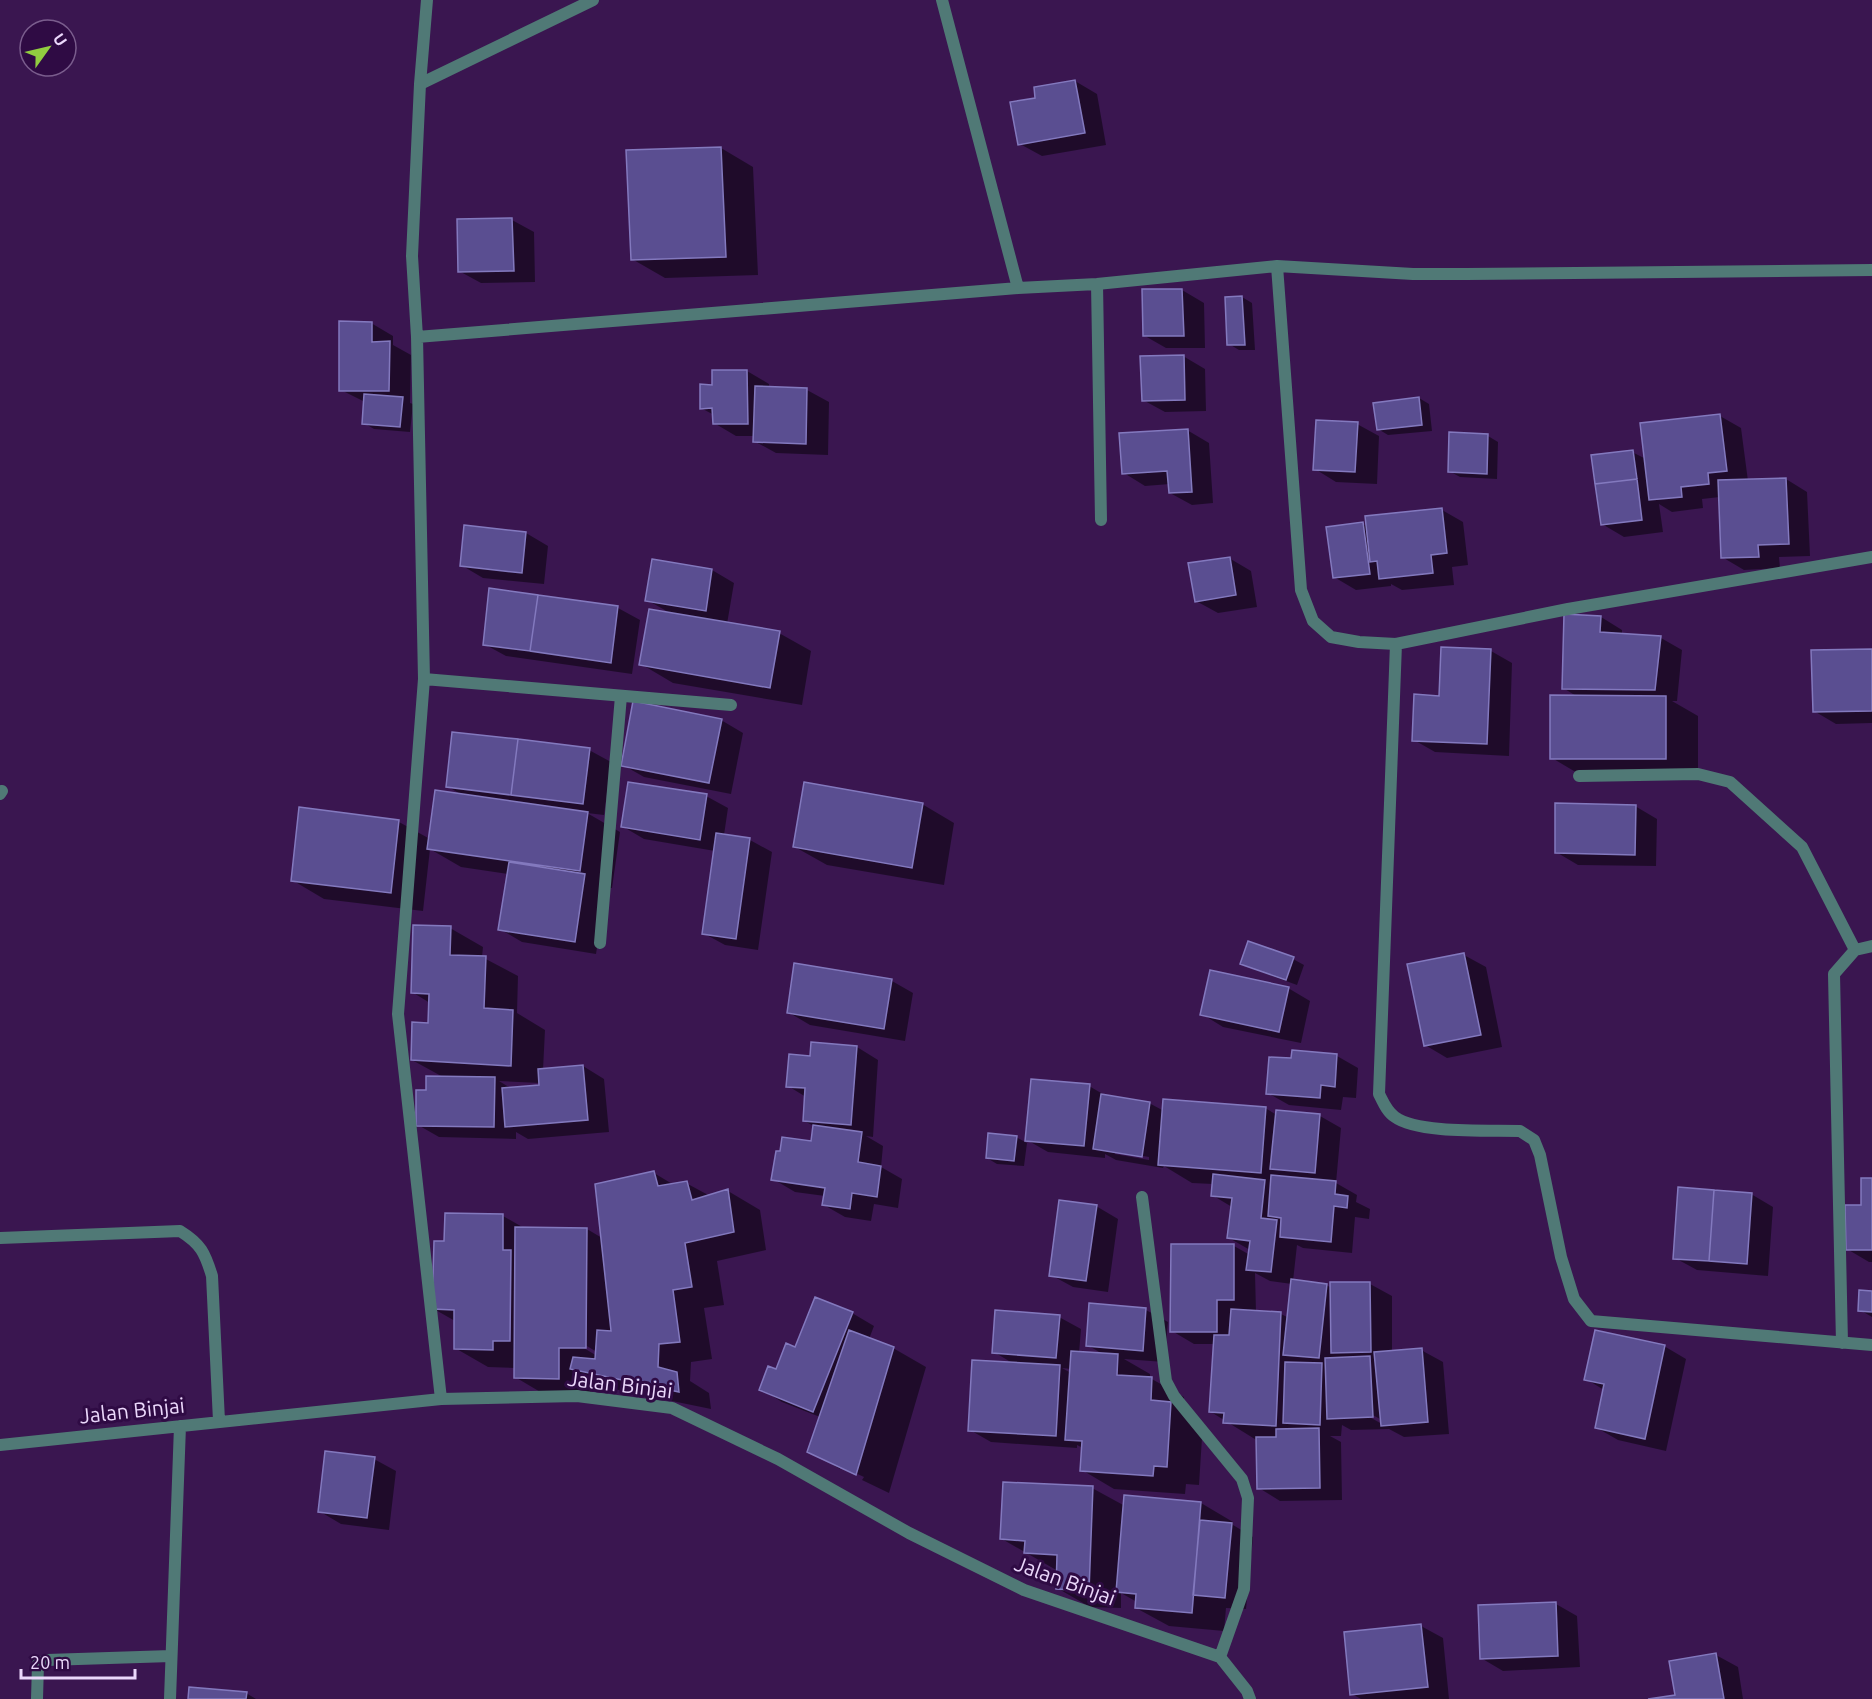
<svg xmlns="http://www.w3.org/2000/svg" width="1872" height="1699" font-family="Ubuntu,sans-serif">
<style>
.shadow{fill:#0007;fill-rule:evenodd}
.building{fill:#5a4e91;stroke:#8379be;stroke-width:1.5}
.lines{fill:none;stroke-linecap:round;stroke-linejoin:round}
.street{stroke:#507976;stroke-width:12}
.labels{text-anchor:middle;stroke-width:6;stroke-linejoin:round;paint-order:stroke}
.street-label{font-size:21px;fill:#ebd8fb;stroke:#2f0b44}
</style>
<rect width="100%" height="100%" fill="#3a1650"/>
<path class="shadow" d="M1075 81 1097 94 1106 145 1042 156 1020 144 1037 99Z
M721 148 753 167 758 275 665 278 632 259Z
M512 220 534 232 535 282 481 283 459 271Z
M1182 290 1204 303 1205 348H1166L1145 336Z
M1242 297 1252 303 1255 350H1239L1229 344Z
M371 323 393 336V345L411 355 410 403 413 404 410 432 374 429 364 423 365 402 341 390Z
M1183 356 1205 369 1206 411 1165 412 1143 400Z
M747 371 769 384V388L807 390 829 402 828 455 776 453 754 441V436H736L714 423V415L701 408 713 386Z
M1419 398 1429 404 1432 431 1388 435 1378 429Z
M1720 416 1741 428 1748 481 1786 479 1807 492 1810 556 1779 557 1780 568 1744 570 1722 557 1720 497 1702 499 1703 508 1672 512 1659 504 1663 532 1624 537 1602 524 1632 452 1646 459Z
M1357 424 1379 436 1377 484 1336 482 1315 469Z
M1187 430 1209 443 1213 503 1192 505 1170 493V484L1145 486 1124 473Z
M1451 434 1488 436 1498 442 1497 479 1460 477 1449 471Z
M1442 510 1463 522 1468 565 1452 567 1454 585 1402 590 1391 584V586L1356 590 1334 577 1363 524 1368 527Z
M465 527 526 533 548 546 544 584 483 578 461 565Z
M1229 558 1251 571 1257 607 1218 613 1196 601Z
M653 561 712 570 734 583 727 624 779 633 811 651 802 705 673 683 641 664 670 613 647 600Z
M491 590 618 608 640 620 632 674 506 656 484 644Z
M1601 617 1622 630V635L1661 638 1682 650 1677 701H1672L1698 716V777H1584L1552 758 1578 697 1563 688Z
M1872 650V723L1836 724 1814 711Z
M1491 651 1512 663 1509 756 1435 752 1414 740 1440 698Z
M721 720 743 733 731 794 644 777 623 765Z
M589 750 611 762 604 815 587 813 620 832 612 888H606L596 954 522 942 500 929 508 874 461 867 430 849 423 911 324 899 292 880 399 822 430 839 462 795 447 786Z
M706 796 728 808 724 835 750 840 772 852 758 950 725 945 703 933 715 851 644 839 622 826Z
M922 804 954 823 944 885 827 865 795 847Z
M1635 806 1657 819 1656 866 1578 865 1556 852Z
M450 928 483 947 482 957 518 976 517 1013 545 1030 543 1070 583 1066 604 1079 609 1132 528 1139 516 1132V1139L439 1137 418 1125 427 1092 443 1077 412 1060 429 1024 430 1003 412 992ZM499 1081 540 1083 541 1087 512 1089Z
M1464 955 1486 967 1502 1047 1447 1058 1425 1045Z
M1293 959 1304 965 1297 985 1253 969 1242 963Z
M892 981 913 993 905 1041 810 1025 788 1012Z
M1288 988 1310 1001 1301 1043 1223 1027 1202 1014Z
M857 1047 878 1060 873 1137 866 1136 883 1146 881 1167 902 1179 898 1208 874 1204 871 1221 845 1217 824 1205 825 1196 795 1192 773 1179 812 1143 814 1126 804 1121 806 1097 788 1086 811 1058Z
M1337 1056 1358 1068 1356 1098 1343 1097 1341 1110 1289 1105 1268 1093 1293 1060Z
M1089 1086 1108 1097 1149 1103 1164 1111 1265 1108 1277 1115 1320 1116 1341 1128 1336 1183 1357 1195 1356 1202 1370 1209 1369 1219 1355 1217 1352 1253 1303 1248 1297 1245 1293 1281 1326 1285 1332 1288 1370 1284 1392 1296V1352L1421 1350 1443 1362 1449 1434 1404 1437 1389 1429 1351 1430 1342 1425 1341 1436H1330L1341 1442 1342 1500 1280 1501 1259 1488 1258 1441 1211 1412 1215 1344H1194L1172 1331 1234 1246 1250 1255V1250L1229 1238 1232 1207 1212 1195 1213 1184 1192 1183 1164 1166 1163 1168 1116 1160 1105 1154V1158L1048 1152 1027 1140ZM1115 1151 1149 1157V1160L1115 1154ZM1255 1273 1270 1281 1292 1284 1289 1318 1281 1314 1256 1312ZM1367 1412 1382 1420V1424L1366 1415Z
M1016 1137 1027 1143 1024 1166 997 1164 987 1158Z
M654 1173 674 1185 686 1183 710 1196 728 1191 760 1210 766 1250 717 1261 724 1305 704 1308 712 1359 691 1362 690 1381 709 1393 711 1409 604 1387 591 1380V1397L547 1396 515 1377V1368L488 1367 455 1348V1321L434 1309 446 1242 503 1216 524 1228 587 1229 602 1238ZM580 1342 597 1352V1356L579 1345Z
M1872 1180V1262H1869L1847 1249Z
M1751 1194 1773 1207 1768 1276 1697 1270 1675 1258Z
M1096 1206 1118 1219 1108 1292 1073 1287 1051 1275Z
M1872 1292V1317L1860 1310Z
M1091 1305 1146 1310 1168 1322 1164 1362 1124 1359 1150 1374V1378L1184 1397V1411L1203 1422 1199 1485 1186 1484 1185 1494 1114 1489 1082 1470 1083 1448 1077 1445V1448L991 1442 970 1430 1014 1364 994 1352 1059 1317 1081 1329 1079 1353 1103 1354 1087 1345ZM1062 1368 1071 1369V1373Z
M852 1313 874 1326 869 1339 893 1348 926 1367 889 1493 862 1480 864 1477 840 1466V1469L809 1451 820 1417 782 1402 761 1389 796 1349Z
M1664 1346 1686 1359 1666 1451 1618 1440 1597 1428 1604 1390 1586 1379Z
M374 1459 396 1471 389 1530 341 1524 319 1511Z
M1092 1488 1125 1506 1201 1503 1233 1522V1525L1253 1537 1246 1609 1226 1608 1224 1631 1169 1626 1136 1608 1137 1602 1121 1593V1608L1090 1607 1057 1588 1058 1571 1002 1539Z
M1556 1604 1577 1616 1580 1667 1503 1671 1481 1658Z
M1421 1626 1443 1638 1449 1699H1361L1352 1694Z
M1716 1655 1738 1667 1743 1699H1657L1677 1696Z
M246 1693 256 1699H190Z"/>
<path class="building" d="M1075 80 1085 133 1018 145 1010 102 1035 98 1034 87Z
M721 147 726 257 631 260 626 150Z
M512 218 514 271 458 272 457 219Z
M1142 289H1182L1184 336H1143Z
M1242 296 1245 345H1227L1225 297Z
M339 321 372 322V342L390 341 389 391H339Z
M1184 355 1185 400 1142 401 1140 356Z
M712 370H747L748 424H713L712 408 700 409V384L712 385Z
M755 386 807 388 806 444 753 442Z
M364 394 403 397 400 427 362 424Z
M1419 397 1422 425 1377 430 1373 403Z
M1720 414 1727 471 1708 473 1709 484 1681 487 1682 497 1649 500 1640 423Z
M1316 420 1358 422 1355 472 1313 470Z
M1188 429 1192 492 1169 493 1167 471 1122 474 1119 433Z
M1449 432 1488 434 1487 474 1448 472Z
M1633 450 1637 479 1595 484 1591 455Z
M1786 478 1789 544 1758 545 1759 557 1721 558 1718 480Z
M1637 479 1642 520 1601 525 1595 484Z
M1442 508 1447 553 1431 555 1433 573 1379 579 1377 561 1370 562 1365 516Z
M1363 522 1370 574 1333 578 1326 527Z
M464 525 526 532 522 573 460 566Z
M1230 557 1236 595 1195 602 1188 563Z
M652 559 712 569 706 611 645 601Z
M489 588 538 595 530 651 483 645Z
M538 595 618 606 611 663 530 651Z
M649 609 780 631 770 688 639 665Z
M1564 614 1601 616 1600 632 1661 636 1655 690 1562 689Z
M1441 647 1491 649 1487 744 1412 741 1414 694 1439 696Z
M1872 649V711L1813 712 1811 650Z
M1550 695 1666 696V759H1550Z
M633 701 722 719 709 783 621 766Z
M452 732 518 739 511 795 446 787Z
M518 739 590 748 583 804 511 795Z
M628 782 707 794 700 840 621 827Z
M804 782 923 803 912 868 793 847Z
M435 790 588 812 580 871 427 849Z
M1555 803 1636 805 1635 855 1555 853Z
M299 807 399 820 391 893 291 881Z
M716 833 750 838 736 939 702 934Z
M509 862 585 874 575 942 498 930Z
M413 925 451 926 450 955 486 956 484 1008 513 1010 511 1066 411 1060 412 1022 428 1023 429 994 411 993Z
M1248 941 1294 957 1286 980 1240 964Z
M1464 953 1481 1035 1424 1046 1407 964Z
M794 963 892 979 884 1029 787 1013Z
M1210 970 1289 987 1279 1032 1200 1015Z
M811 1042 857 1046 851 1125 803 1121 805 1088 786 1087 789 1054 810 1056Z
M1292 1050 1337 1054 1335 1087 1321 1085 1320 1098 1266 1094 1269 1057 1291 1058Z
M583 1065 588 1120 505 1127 502 1088 539 1085 538 1069Z
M426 1076 495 1077 494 1127 416 1126V1090H426Z
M1031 1079 1090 1084 1084 1146 1025 1141Z
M1101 1094 1150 1102 1142 1157 1093 1149Z
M1163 1099 1266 1107 1261 1173 1158 1165Z
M1276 1110 1320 1114 1315 1173 1270 1169Z
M813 1125 862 1132 858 1162 881 1166 877 1197 852 1193 850 1209 822 1205 825 1188 771 1180 776 1151H780L782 1137 811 1141Z
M988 1133 1017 1136 1014 1161 986 1158Z
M654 1171 658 1186 687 1181 692 1200 728 1189 734 1232 685 1243 692 1287 673 1290 680 1342 659 1344 658 1367 677 1372 679 1392 570 1369 573 1357 595 1359 597 1330 611 1331 595 1184Z
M1213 1174 1265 1180 1261 1218 1277 1220 1271 1272 1246 1270 1250 1241 1227 1238 1232 1198 1211 1196Z
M1271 1175 1336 1181 1335 1194 1348 1196 1347 1208 1334 1206 1331 1242 1280 1237 1281 1218 1268 1216Z
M1861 1178H1872V1250H1846L1845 1205H1861Z
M1678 1187 1714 1190 1709 1261 1673 1259Z
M1714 1190 1752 1193 1747 1264 1709 1261Z
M1059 1200 1097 1205 1086 1281 1049 1276Z
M445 1213 503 1214V1250H511L510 1341H493V1350L454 1349V1310L432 1309 434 1241H444Z
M515 1227 587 1228 586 1348H559V1379L514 1378Z
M1171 1244H1234V1300H1217V1332H1170Z
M1291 1279 1327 1284 1319 1358 1283 1355Z
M1330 1282H1370L1371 1352 1331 1353Z
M1859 1290 1872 1291V1312L1858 1311Z
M815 1297 853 1312 813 1412 759 1390 768 1366 776 1369 786 1343 795 1347Z
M1089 1303 1146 1308 1143 1351 1086 1346Z
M1231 1309 1281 1312 1276 1426 1223 1423 1224 1413 1209 1412 1214 1335H1229Z
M995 1310 1060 1315 1056 1358 992 1353Z
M849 1330 894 1347 856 1475 807 1452Z
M1595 1330 1665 1345 1645 1439 1595 1428 1604 1384 1584 1380Z
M1422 1348 1428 1422 1381 1426 1374 1352Z
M1071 1351 1118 1354 1117 1375 1152 1377 1151 1400 1171 1402 1167 1467 1154 1466 1153 1476 1080 1471 1082 1441 1065 1440Z
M1370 1356 1373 1417 1327 1419 1325 1358Z
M972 1360 1060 1365 1056 1436 968 1431Z
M1285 1362 1322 1363 1320 1425 1283 1423Z
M1319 1428 1320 1488 1257 1489 1256 1437H1276V1429Z
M325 1451 375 1457 367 1518 318 1512Z
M1003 1482 1093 1486 1089 1591 1056 1589 1057 1555 1024 1553 1025 1541 1000 1539Z
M1124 1495 1201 1502 1192 1613 1135 1608 1136 1594 1116 1592Z
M1200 1520 1232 1523 1225 1598 1193 1595Z
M1556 1602 1558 1656 1480 1659 1478 1605Z
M1421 1624 1428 1687 1350 1695 1344 1632Z
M1716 1653 1724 1699H1648L1675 1695 1669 1661Z
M189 1687 247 1692 246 1699H188Z"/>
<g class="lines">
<path class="street" d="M427 0 420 84 412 256 417 337 424 679 398 1014 441 1399
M942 0 1018 288
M420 84 593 0
M1277 266 1301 590 1313 621 1331 637 1359 642 1396 644 1568 609 1872 557
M1097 284 1101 520
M417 337 1018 288 1097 284 1277 266 1413 274H1466L1872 270
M1396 644 1379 1094C1383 1102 1387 1112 1395 1117 1418 1134 1490 1130 1520 1131L1534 1140 1540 1155 1561 1257 1574 1299 1591 1321 1872 1345
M424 679 731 705
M1579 776 1698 774 1730 782 1802 847 1855 950
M0 794 2 791
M600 943 621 696
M1142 1197 1166 1381 1174 1396 1242 1479 1248 1498 1244 1589 1220 1657
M0 1238 180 1231C201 1244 205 1253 212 1276L219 1421
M1842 1343 1834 974 1855 950 1872 946
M0 1445 441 1399 577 1396 672 1408 778 1459 909 1533 1024 1590 1220 1657
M1220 1657 1247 1691 1250 1699
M37 1699 38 1664 47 1660 171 1656
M170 1699 180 1426"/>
</g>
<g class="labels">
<g class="street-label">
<text transform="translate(620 1385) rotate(7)" y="7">Jalan Binjai</text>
<text transform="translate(132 1411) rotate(-6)" y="7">Jalan Binjai</text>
<text transform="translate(1065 1581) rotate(20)" y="7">Jalan Binjai</text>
</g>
</g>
<g transform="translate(48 48) rotate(56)"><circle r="28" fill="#2f0b44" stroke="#7a5d8d" stroke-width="1.5"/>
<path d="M0-4.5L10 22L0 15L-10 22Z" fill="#91cd40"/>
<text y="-9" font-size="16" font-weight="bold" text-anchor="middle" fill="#ebd8fb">U</text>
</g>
<path d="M21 1669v9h114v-9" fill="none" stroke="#ebd8fb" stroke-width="3"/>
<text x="30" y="1669" font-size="18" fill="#ebd8fb" stroke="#2f0b44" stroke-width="4.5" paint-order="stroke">20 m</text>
</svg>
